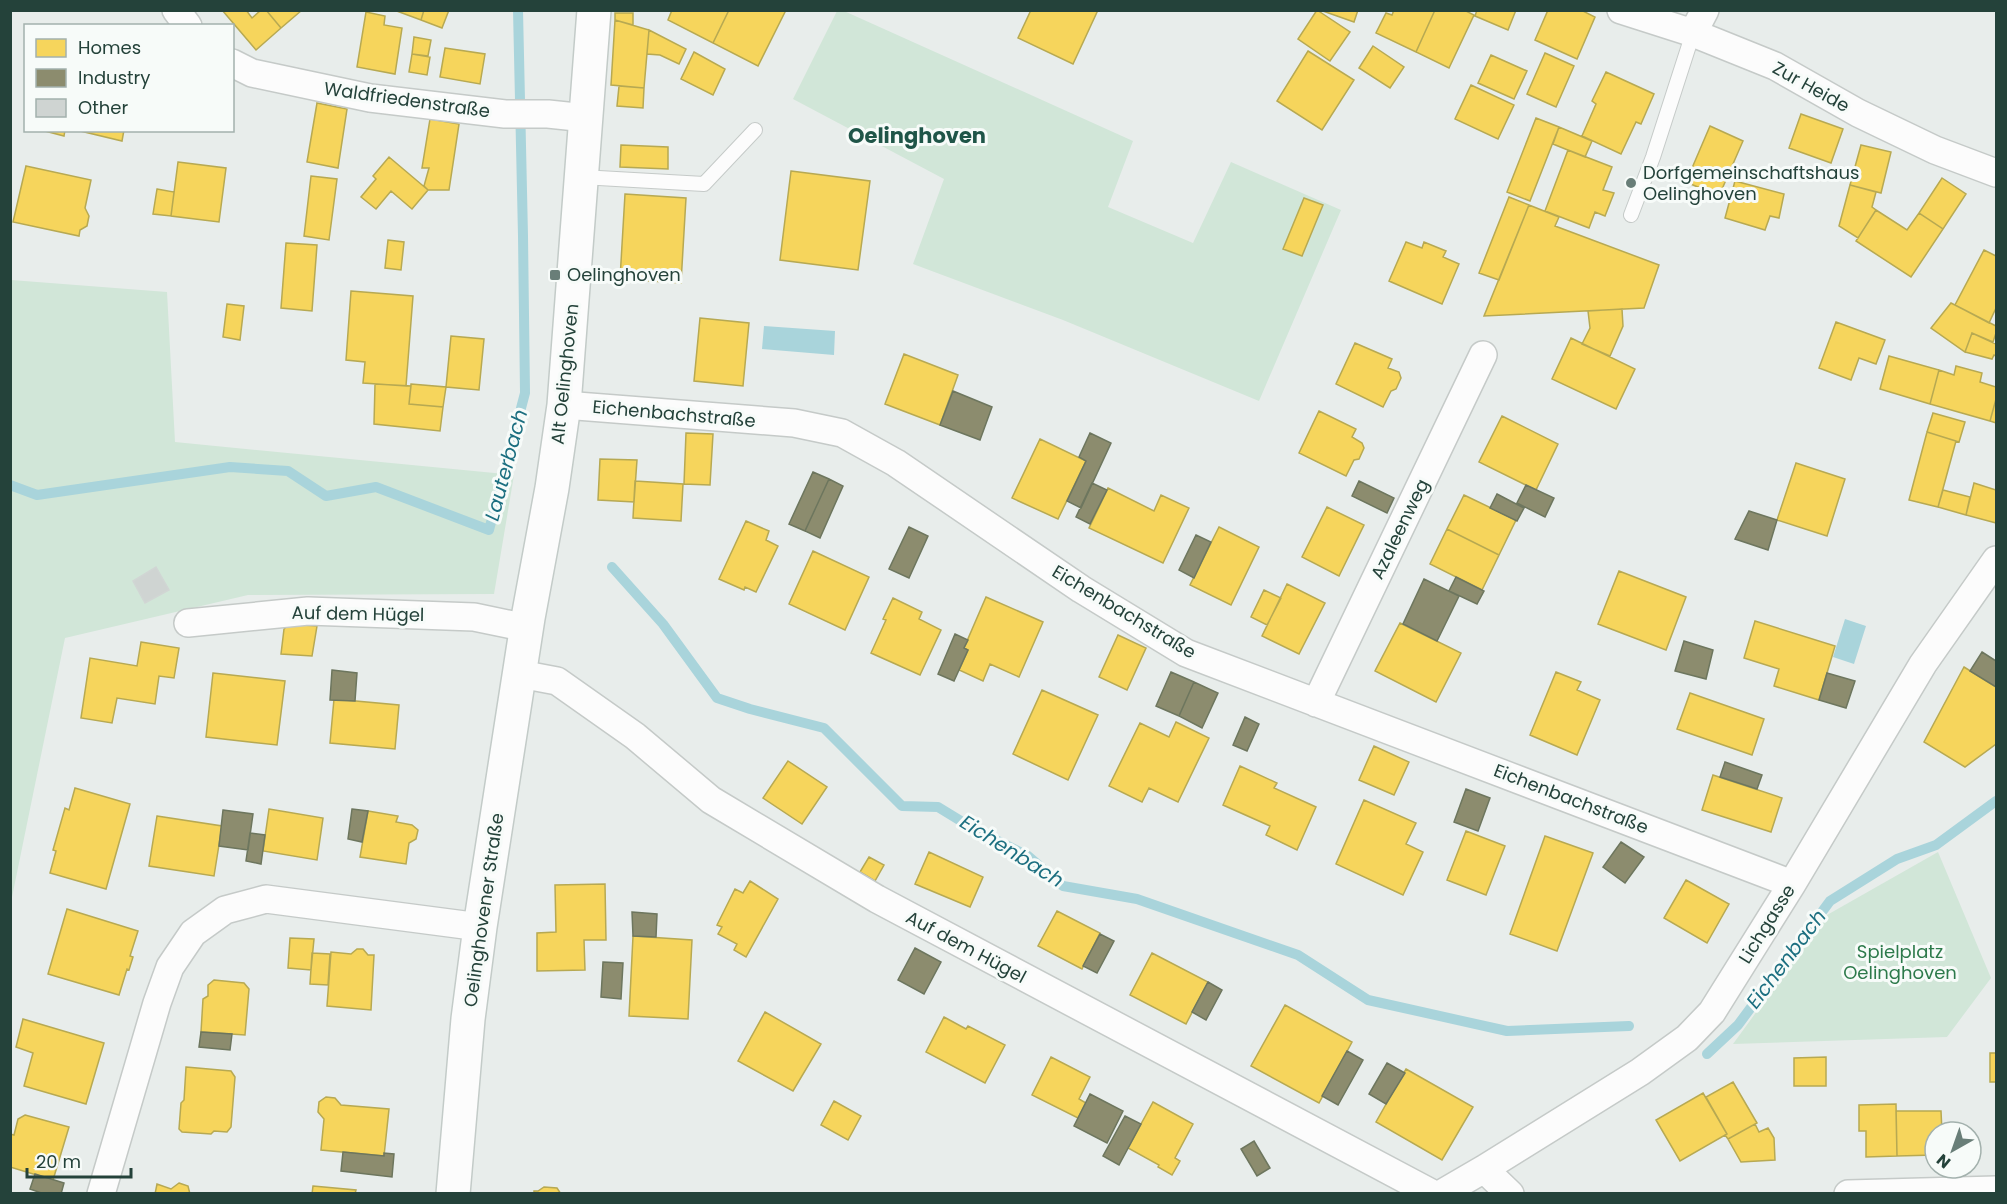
<svg xmlns="http://www.w3.org/2000/svg" width="2007" height="1204" font-family="Poppins,sans-serif">
<style>
.green{fill:#d1e6d8}
.water{fill:#a9d4db}
.homes{fill:#f6d55c;stroke:#b7a952;stroke-width:1.5}
.industry{fill:#8c8c6e;stroke:#6d765e;stroke-width:1.5}
.lines{fill:none;stroke-linecap:round;stroke-linejoin:round}
.stream{stroke:#a9d4db;stroke-width:10}
.building{fill:#cfd4d2;stroke:#d1d6d4;stroke-width:1.5}
.service-casing{stroke:#c5cac8;stroke-width:16}
.minor-casing{stroke:#c5cac8;stroke-width:30}
.secondary-casing{stroke:#c3cbc8;stroke-width:36}
.service{stroke:#fcfcfc;stroke-width:14}
.minor{stroke:#fcfcfc;stroke-width:27}
.secondary{stroke:#fcfcfc;stroke-width:33}
.poi-dot{fill:#697e78;stroke:#f7fbf9;stroke-width:2}
.labels{text-anchor:middle;stroke-width:6;stroke-linejoin:round;paint-order:stroke}
.street-label{font-size:18px;fill:#24423a;stroke:#f7fbf9}
.poi-label{font-size:18px;fill:#24423a;stroke:#f7fbf9;text-anchor:start}
.park-label{font-size:18px;fill:#2d7a4b;stroke:#f7fbf9}
.water-label{font-size:20px;font-style:italic;fill:#1c6f80;stroke:#f7fbf9}
.quarter-label{font-size:21px;font-weight:bold;fill:#1f5548;stroke:#f7fbf9}
</style>
<rect width="100%" height="100%" fill="#e8edeb"/>
<path class="green" d="M837 11H844L1133 141 1108 207 1193 243 1231 162 1341 210 1259 401 1063 320 913 264 944 179 793 99Z
M11 280 167 292 175 442 514 475 494 594 248 595 65 638 11 902Z
M1938 852 1991 978 1947 1037 1733 1044 1827 915Z"/>
<path class="water" d="M764 326 835 331 834 355 762 349Z
M1845 619 1866 626 1854 664 1833 657Z"/>
<path class="homes" d="M222 10H246L252 18 261 10H266L281 28 256 50Z
M266 10H302L281 28Z
M394 10H424L421 20Z
M424 10H449L442 28 421 20Z
M672 10H729L713 43 668 20Z
M729 10H786L758 66 713 43Z
M1031 10H1098L1073 64 1018 38Z
M1317 10 1350 32 1330 61 1298 39Z
M1320 10H1358L1354 22Z
M1394 10H1435L1416 52 1376 33 1386 13 1392 15Z
M1435 10H1464L1474 15 1449 68 1416 52Z
M1477 10H1516L1508 30 1475 16Z
M1548 10H1581L1595 17 1577 59 1535 40Z
M366 12 385 16 384 25 402 28 395 74 357 67Z
M615 13H633V25L615 20Z
M615 20 649 30 644 88 611 85Z
M649 30 686 49 679 64 660 55 647 54Z
M414 37 431 40 428 56 412 54Z
M1373 46 1404 67 1390 88 1359 68Z
M445 48 485 54 480 84 440 77Z
M1308 51 1354 80 1322 130 1277 101Z
M694 52 725 69 713 95 681 79Z
M1545 53 1574 66 1556 107 1527 94Z
M412 54 430 57 427 75 409 72Z
M1491 55 1527 71 1514 99 1478 83Z
M1606 72 1654 94 1641 124 1636 122 1621 154 1582 136 1596 104 1592 101Z
M1471 85 1514 105 1498 139 1455 119Z
M619 86 644 88 643 108 617 106Z
M317 103 347 109 338 168 307 162Z
M1801 114 1843 129 1831 163 1789 148Z
M1536 118 1559 127 1530 201 1507 192Z
M430 119 459 124 449 190H428L424 186 429 168H422Z
M1710 126 1743 141 1719 196 1686 182Z
M1559 127 1592 141 1585 157 1553 144Z
M41 130H65L64 136Z
M76 130H124L122 141Z
M621 145 668 147V169L620 167Z
M1861 145 1891 152 1881 193 1850 185Z
M1568 150 1612 167 1603 190 1614 193 1605 216 1595 212 1589 228 1545 211Z
M389 157 428 190 412 209 391 191 376 209 361 197 376 179 373 176Z
M178 162 226 168 219 222 171 216Z
M26 166 91 180 85 208 89 216 87 226 80 230 79 236 13 222Z
M791 171 870 181 858 270 780 260Z
M311 176 337 179 329 240 304 236Z
M1942 178 1966 194 1943 229 1919 213Z
M1735 181 1784 194 1779 218 1770 216 1765 230 1725 218Z
M1850 185 1876 192 1872 207 1876 210 1858 238 1839 226Z
M157 189 174 192 171 216 153 214Z
M625 194 686 198 681 283 620 279Z
M1509 197 1529 205 1499 280 1479 273Z
M1304 198 1323 205 1302 256 1283 249Z
M1529 205 1559 217 1555 226 1659 265 1644 308 1484 316Z
M1876 210 1907 230 1919 213 1943 229 1911 277 1856 241Z
M388 240 404 242 401 270 385 268Z
M1406 242 1422 248 1424 242 1446 251 1443 257 1459 264 1442 304 1389 281Z
M286 243 317 245 312 311 281 308Z
M1984 250 1996 256V308L1989 323 1955 305Z
M351 291 413 296 406 386 363 383 365 362 346 360Z
M1951 303 1996 326V333L1993 342 1972 333 1965 352 1931 328Z
M227 304 244 306 240 340 223 337Z
M1622 309 1623 326 1610 356 1582 344 1590 328 1588 311Z
M700 318 749 323 743 386 694 381Z
M1836 322 1885 340 1876 364 1859 358 1851 380 1819 368Z
M1972 333 1996 344V356L1994 355 1992 359 1965 352Z
M451 336 484 339 479 390 446 387Z
M1571 338 1635 369 1616 409 1552 379Z
M1355 343 1392 359 1388 368 1399 372 1401 378 1396 389 1391 391 1383 407 1336 384Z
M904 354 958 375 940 425 885 404Z
M1889 356 1939 370 1930 404 1880 389Z
M1956 366 1982 373 1980 382 1996 387V399L1990 421 1930 404 1939 370 1954 375Z
M375 384 411 386 409 404 443 407 440 431 374 424Z
M411 384 446 387 443 407 409 404Z
M1996 399V423L1990 421Z
M1319 411 1356 429 1352 437 1362 443 1364 448 1359 459 1354 460 1346 476 1299 453Z
M1933 413 1965 422 1959 442 1927 432Z
M1502 416 1558 444 1536 490 1479 462Z
M1927 432 1956 441 1938 507 1909 500Z
M686 433 713 434 710 485 684 484Z
M1040 439 1086 461 1058 519 1012 498Z
M600 459 637 460 634 502 598 500Z
M1796 463 1845 479 1827 536 1777 520Z
M635 481 683 484 681 521 633 518Z
M1974 483 1996 490V523L1966 515Z
M1108 488 1154 511 1161 495 1189 508 1163 563 1089 528Z
M1943 490 1970 497 1966 515 1938 507Z
M1464 495 1516 520 1499 555 1447 529Z
M1327 507 1364 525 1339 576 1302 557Z
M746 521 769 531 766 540 778 546 756 592 745 587 744 590 719 579Z
M1219 527 1259 547 1231 605 1190 585Z
M1447 529 1499 555 1482 590 1430 564Z
M813 551 869 577 845 630 789 604Z
M1619 571 1686 597 1666 650 1598 624Z
M1287 584 1325 603 1299 654 1262 636Z
M1264 590 1281 598 1267 625 1251 617Z
M986 597 1043 622 1019 677 990 664 983 681 959 670 968 650 964 648Z
M893 598 922 612 919 619 941 630 920 675 871 653 886 620 883 619Z
M1755 621 1835 646 1819 700 1774 686 1779 669 1744 658Z
M1400 623 1461 653 1436 702 1375 671Z
M289 624 317 626 312 656 281 654 284 629Z
M1118 635 1146 648 1127 690 1099 677Z
M141 642 179 648 174 678 159 676 155 704 117 698 112 723 81 718 90 658 137 666Z
M1964 667 1996 687V744L1965 767 1924 742Z
M1556 672 1581 682 1577 690 1600 700 1577 755 1530 735Z
M213 673 285 681 277 745 206 737Z
M1042 690 1098 715 1068 780 1013 754Z
M1690 693 1764 719 1752 755 1677 729Z
M334 699 399 705 395 749 330 743Z
M1176 722 1209 738 1178 802 1149 788 1142 802 1109 786 1140 723 1169 737Z
M1374 746 1409 762 1394 795 1359 780Z
M788 761 827 787 802 824 763 798Z
M1240 766 1277 783 1274 788 1316 807 1297 850 1266 835 1270 826 1223 805Z
M1713 775 1782 798 1771 832 1702 810Z
M75 788 130 804 106 889 50 873 56 851 53 850 65 808 69 810Z
M1364 800 1416 823 1406 844 1423 852 1403 895 1336 864Z
M269 809 323 818 317 860 263 851Z
M368 811 398 816 396 822 412 825 418 830 416 839 409 843 406 864 360 857Z
M157 816 222 826 214 876 149 866Z
M1466 831 1505 846 1486 895 1447 880Z
M1545 836 1593 853 1557 951 1510 934Z
M929 852 983 877 970 907 915 884Z
M869 857 884 865 875 881 860 872Z
M1686 880 1729 904 1707 943 1664 918Z
M750 881 778 899 746 957 734 950 737 944 718 934 722 927 717 925 735 889 743 893Z
M605 884 606 940H584L585 970 537 971V933L556 932 555 885Z
M67 909 138 931 130 956 133 957 129 970 127 969 119 995 48 974Z
M1057 911 1100 933 1082 969 1038 946Z
M633 936 692 940 688 1019 629 1016Z
M290 938 314 939 311 970 288 968Z
M357 949H363L368 955H374L371 1010 327 1006 331 952 351 954Z
M312 953 330 954 328 985 310 984Z
M1152 953 1208 982 1186 1024 1130 995Z
M214 980 244 983 249 989 245 1035 201 1032 203 999 208 996V985Z
M1285 1005 1352 1042 1319 1103 1251 1066Z
M765 1012 821 1044 793 1091 738 1061Z
M944 1017 966 1029 968 1026 1005 1045 985 1083 926 1052Z
M23 1019 104 1043 86 1104 24 1086 33 1053 16 1047Z
M1990 1053H1996V1082H1990Z
M1051 1057 1090 1077 1079 1099 1086 1103 1078 1118 1032 1095Z
M1826 1057V1086H1794V1058Z
M186 1067 231 1071 235 1077 231 1127 227 1132 214 1131 211 1134 182 1132 179 1129 181 1103 184 1100Z
M1406 1069 1473 1107 1442 1160 1376 1122Z
M1733 1082 1757 1123 1728 1139 1725 1135 1727 1134 1706 1097Z
M1703 1093 1727 1134 1680 1161 1656 1120Z
M326 1097 335 1098 341 1105 389 1109 384 1156 321 1150 324 1119 318 1112 319 1102Z
M834 1101 861 1116 848 1140 821 1125Z
M1153 1102 1193 1124 1175 1158 1180 1161 1172 1175 1158 1167 1159 1165 1128 1148Z
M1896 1104 1897 1156 1866 1157V1131H1859V1105Z
M1896 1111H1941L1942 1132H1935V1155L1897 1156Z
M25 1115 69 1127 53 1180 10 1167V1134L14 1135 18 1119Z
M1755 1124 1759 1132 1768 1128 1774 1138 1775 1160 1741 1162 1728 1139Z
M179 1183 188 1186 190 1194H155L157 1184 171 1189Z
M313 1186 356 1190 355 1194H312Z
M544 1187 557 1188 561 1194H534V1191H538Z"/>
<path class="industry" d="M953 391 992 407 980 440 940 425Z
M1090 433 1111 443 1081 508 1067 501 1086 461 1079 457Z
M813 472 829 479 805 531 789 524Z
M829 479 843 486 820 538 805 531Z
M1359 481 1394 498 1387 513 1352 496Z
M1092 483 1107 490 1090 524 1076 517Z
M1526 485 1554 498 1545 517 1517 503Z
M1497 494 1524 508 1517 521 1490 508Z
M1749 511 1777 520 1768 550 1735 539Z
M909 527 928 536 909 578 889 569Z
M1196 535 1211 542 1194 578 1179 570Z
M1456 577 1484 591 1477 604 1449 591Z
M1424 579 1459 596 1437 641 1403 624Z
M955 634 968 640 964 648 968 650 954 681 938 674Z
M1684 641 1713 650 1706 679 1675 671Z
M1982 652 1996 661V687L1970 671Z
M332 670 357 673 355 701 330 700Z
M1171 672 1194 682 1179 716 1156 706Z
M1827 673 1855 681 1846 708 1819 700Z
M1194 682 1218 693 1202 728 1179 716Z
M1245 717 1259 724 1247 751 1233 745Z
M1725 762 1762 775 1757 789 1720 777Z
M1466 789 1490 798 1478 831 1454 822Z
M352 809 368 811 362 842 348 839Z
M223 810 253 814 248 850 219 846Z
M250 833 265 835 261 864 246 861Z
M1621 842 1644 857 1625 883 1603 867Z
M632 912 657 914 656 937 633 936Z
M1100 934 1114 941 1097 973 1083 966Z
M915 948 941 962 924 994 898 980Z
M603 962 623 963 621 999 601 997Z
M1208 982 1222 990 1206 1020 1192 1012Z
M201 1032 232 1034 230 1050 199 1047Z
M1347 1051 1363 1060 1338 1105 1322 1096Z
M1387 1063 1405 1073 1386 1104 1369 1094Z
M1090 1094 1123 1111 1107 1143 1074 1126Z
M1125 1116 1141 1124 1119 1165 1103 1156Z
M1254 1141 1270 1168 1257 1176 1241 1149Z
M343 1152 384 1156V1153L394 1154 392 1177 341 1171Z
M35 1174 64 1183 61 1194H44L30 1189Z"/>
<g class="lines">
<path class="stream" d="M10 485 37 495 230 467 288 471 326 496 376 487 489 530 525 393 523 236 518 10
M612 567 663 624 717 698 750 709 824 728 902 806 938 807 974 829 1028 856 1063 886 1137 899 1298 955 1368 1000 1507 1031 1629 1026
M1707 1054 1738 1025 1830 901 1897 859 1936 845 1996 801"/>
</g>
<path class="building" d="M156 567 169 590 145 603 133 581Z"/>
<g class="lines">
<defs>
<path id="service" d="M581 177 704 184 755 130
M1631 215 1653 157 1693 33"/>
<path id="minor" d="M176 10 188 26
M1621 10 1693 33 1775 66 1858 113 1935 150 1996 173
M1693 33 1705 10
M232 63 252 73 370 98 505 114H548L586 118
M564 405 794 423 842 433 896 463 1081 589 1186 653 1792 884
M188 623 308 611 474 617 527 628
M520 674 557 681 635 736 711 800 877 899 1433 1194
M1316 703 1483 355
M1484 1169 1510 1194
M101 1194 157 1003 170 967 193 933 225 910 266 899 480 927
M1441 1194 1484 1169 1640 1072 1687 1038 1712 1012 1792 884 1923 664 1996 560
M1848 1194 1996 1190"/>
<path id="secondary" d="M453 1194 468 1019 480 927 528 618 552 488 564 405 594 10"/>
</defs>
<use href="#service" class="service-casing"/>
<use href="#minor" class="minor-casing"/>
<use href="#secondary" class="secondary-casing"/>
<use href="#service" class="service"/>
<use href="#minor" class="minor"/>
<use href="#secondary" class="secondary"/>
</g>
<g class="poi-dot">
<circle cx="1631" cy="183" r="6"/>
<rect x="549" y="269" width="12" height="12" rx="3"/>
</g>
<g class="labels">
<g class="street-label">
<text transform="translate(1811 87) rotate(29)" y="6">Zur Heide</text>
<text transform="translate(407 100) rotate(8)" y="6">Waldfriedenstraße</text>
<text transform="translate(565 374) rotate(-84)" y="6">Alt Oelinghoven</text>
<text transform="translate(674 414) rotate(5)" y="6">Eichenbachstraße</text>
<text transform="translate(1400 529) rotate(-64)" y="6">Azaleenweg</text>
<text transform="translate(1124 612) rotate(31)" y="6">Eichenbachstraße</text>
<text transform="translate(358 614) rotate(1)" y="6">Auf dem Hügel</text>
<text transform="translate(1571 799) rotate(21)" y="6">Eichenbachstraße</text>
<text transform="translate(484 910) rotate(-82)" y="6">Oelinghovener Straße</text>
<text transform="translate(1767 924) rotate(-58)" y="6">Lichgasse</text>
<text transform="translate(966 947) rotate(28)" y="6">Auf dem Hügel</text>
</g>
<g class="poi-label">
<text x="1643" y="179">Dorfgemeinschaftshaus<tspan x="1643" dy="21">Oelinghoven</tspan></text>
<text x="567" y="281">Oelinghoven</text>
</g>
<g class="park-label">
<text x="1900" y="958">Spielplatz<tspan x="1900" dy="21">Oelinghoven</tspan></text>
</g>
<g class="water-label">
<text transform="translate(506 465) rotate(-75)" y="7">Lauterbach</text>
<text transform="translate(1012 851) rotate(32)" y="7">Eichenbach</text>
<text transform="translate(1786 959) rotate(-53)" y="7">Eichenbach</text>
</g>
<g class="quarter-label">
<text x="917" y="143">Oelinghoven</text>
</g>
</g>
<rect width="2007" height="1204" fill="none" stroke="#24423a" stroke-width="24"/>
<rect x="24" y="24" width="210" height="108" fill="#f7fbf9" stroke="#a3b1ad" stroke-width="1.5"/>
<rect x="36" y="39" width="30" height="18" fill="#f6d55c" stroke="#a3b1ad" stroke-width="1.5"/>
<text x="78" y="54" font-size="18" fill="#24423a">Homes</text>
<rect x="36" y="69" width="30" height="18" fill="#8c8c6e" stroke="#a3b1ad" stroke-width="1.5"/>
<text x="78" y="84" font-size="18" fill="#24423a">Industry</text>
<rect x="36" y="99" width="30" height="18" fill="#cfd4d2" stroke="#a3b1ad" stroke-width="1.5"/>
<text x="78" y="114" font-size="18" fill="#24423a">Other</text>
<g transform="translate(1953 1150) rotate(220)"><circle r="28" fill="#f7fbf9" stroke="#a3b1ad" stroke-width="1.5"/>
<path d="M0-4.5L10 22L0 15L-10 22Z" fill="#697e78"/>
<text y="-9" font-size="16" font-weight="bold" text-anchor="middle" fill="#24423a">N</text>
</g>
<path d="M27 1168v9h104v-9" fill="none" stroke="#24423a" stroke-width="3"/>
<text x="36" y="1168" font-size="18" fill="#24423a" stroke="#f7fbf9" stroke-width="4.5" paint-order="stroke">20 m</text>
</svg>
